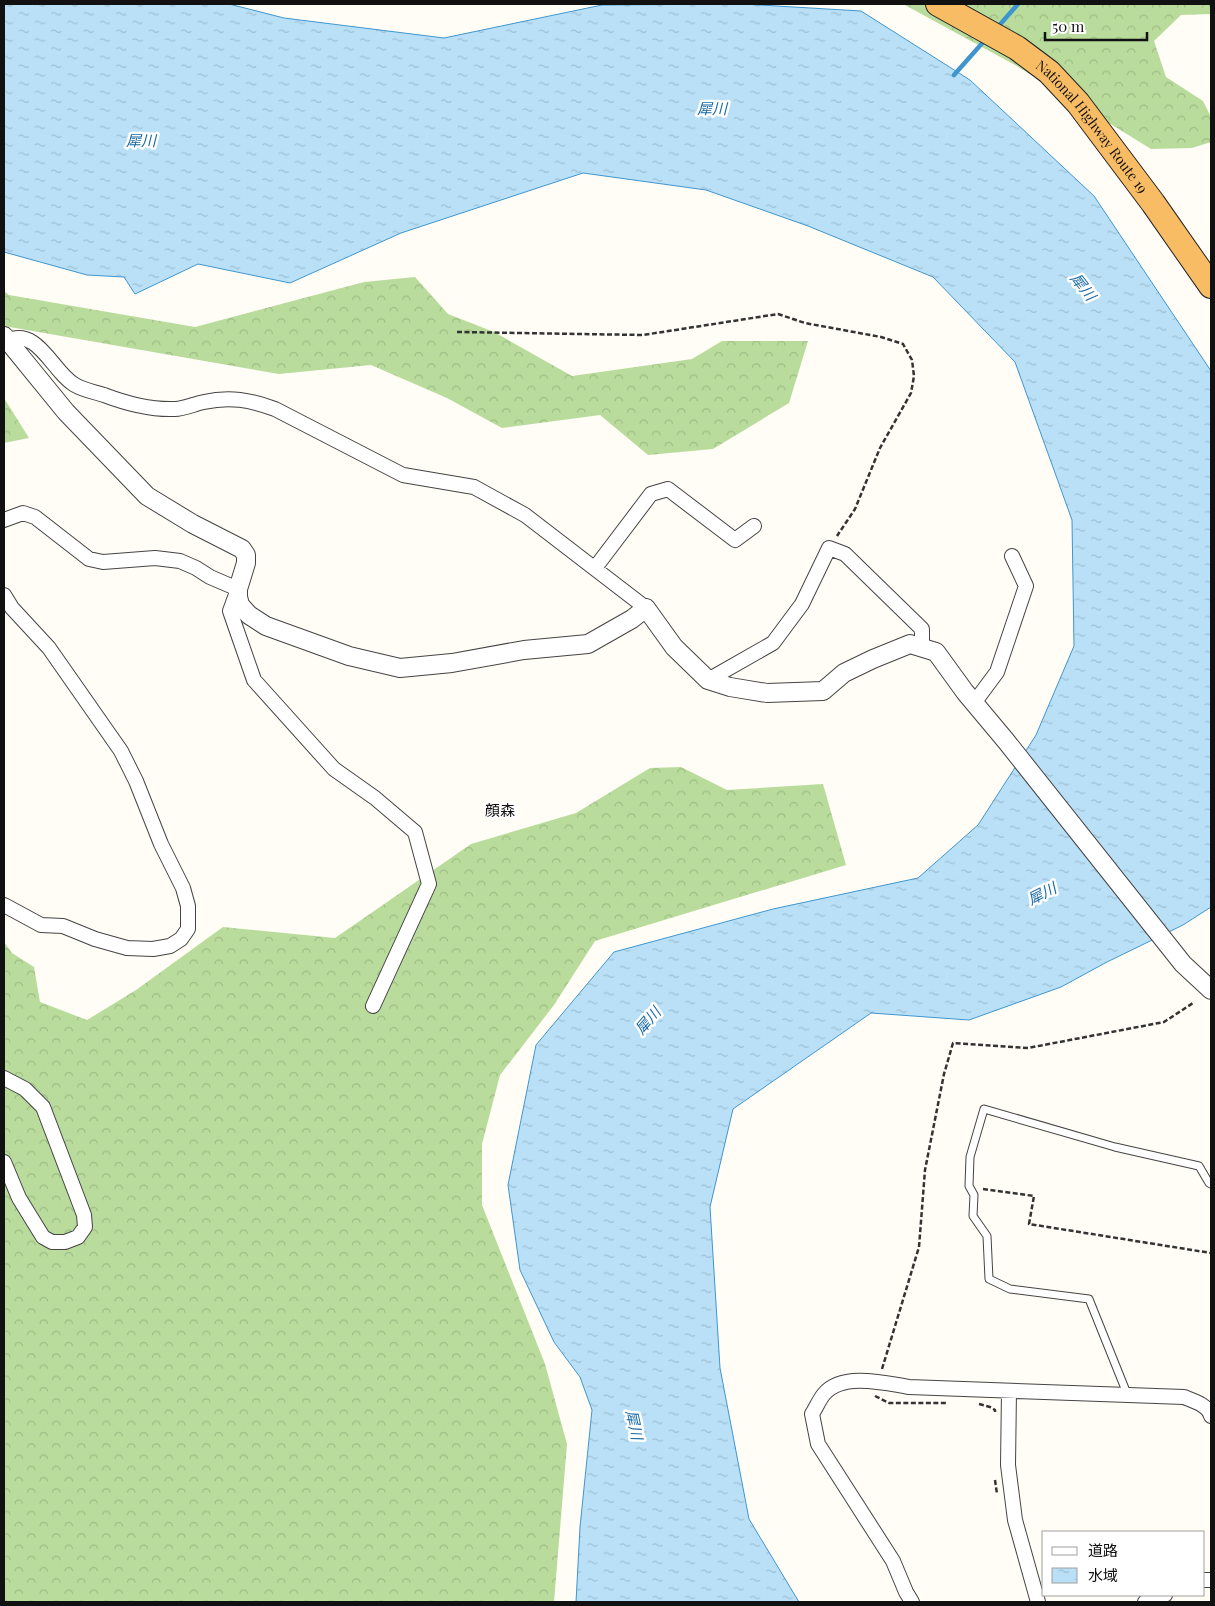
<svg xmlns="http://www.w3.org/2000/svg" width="1215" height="1606" font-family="'Playfair Display','Noto Sans JP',serif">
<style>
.forest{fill:url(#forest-crowns)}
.water{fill:url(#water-ripples);stroke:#3f96cf}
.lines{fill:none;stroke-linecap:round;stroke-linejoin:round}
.stream{stroke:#3f96cf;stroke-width:4.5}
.service-casing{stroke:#444;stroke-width:9}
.minor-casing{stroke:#444;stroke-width:16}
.tertiary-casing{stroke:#444;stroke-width:20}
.trunk-casing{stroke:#222;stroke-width:26}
.path{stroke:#333;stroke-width:2.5;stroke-dasharray:5 2.5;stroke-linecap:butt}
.service{stroke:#fff;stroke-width:7}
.minor{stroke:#fff;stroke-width:14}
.tertiary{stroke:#fff;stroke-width:18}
.trunk{stroke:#f7bc64;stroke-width:24}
.labels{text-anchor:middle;stroke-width:5;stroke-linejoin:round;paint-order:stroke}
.street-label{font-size:14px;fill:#111;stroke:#fff}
.water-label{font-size:15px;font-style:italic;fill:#1768a6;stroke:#fff}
.neighbourhood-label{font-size:15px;fill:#111;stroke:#fff}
</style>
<defs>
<pattern id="forest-crowns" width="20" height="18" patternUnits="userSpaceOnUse" patternTransform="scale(1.25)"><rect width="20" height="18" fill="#b9dc9c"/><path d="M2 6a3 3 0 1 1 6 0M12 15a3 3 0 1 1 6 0" fill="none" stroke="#9ebc85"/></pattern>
<pattern id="water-ripples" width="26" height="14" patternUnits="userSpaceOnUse" patternTransform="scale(1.25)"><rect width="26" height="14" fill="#b9e0f7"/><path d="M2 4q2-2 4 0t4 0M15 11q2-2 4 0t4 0" fill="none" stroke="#9ebfd3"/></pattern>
</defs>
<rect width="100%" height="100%" fill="#fffdf5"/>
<path class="forest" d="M903 4H1211V14L1181 15 1154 41 1166 77 1203 101 1211 117V142L1192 148 1151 149 1015 65Z
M415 277 448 314 494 332 572 376 692 359 722 341H808L789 403 713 449 648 455 600 415 502 428 447 398 371 365 279 374 4 326V291L9 295 195 327 364 282Z
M4 398 29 438 4 443Z
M681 767 727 790 823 784 846 865 595 941 554 1005 500 1075 482 1144V1205L545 1364 567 1444 554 1602H4V942L12 953 34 967 40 1002 87 1020 136 990 223 927 335 938 471 844 576 813 650 768Z"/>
<path class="water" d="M4 4H229L284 18 444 38 602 5 743 4 861 11 970 80 1094 196 1211 371V907L1183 925 1107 962 1061 987 969 1020 871 1013 733 1109 710 1207 720 1368 749 1519 799 1602H576L580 1527 592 1410 580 1377 554 1342 520 1270 508 1185 536 1045 614 952 773 909 918 878 978 825 1036 735 1074 646 1072 520 1015 362 933 277 808 226 706 190 583 173 401 233 290 283 198 264 135 294 124 277 87 275 4 252Z"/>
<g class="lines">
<path class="stream" d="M996 29 1018 4
M954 75 985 40"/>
<defs>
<path id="service" d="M1128 1396 1089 1299 1010 1289 989 1279 987 1236 973 1216 974 1195 969 1186 970 1157 984 1109 1115 1147 1199 1166 1209 1183 1211 1184"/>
<path id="minor" d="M7 341C38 326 53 373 75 385 83 390 95 392 104 395 125 403 152 410 175 409 184 409 194 404 204 402 230 396 250 400 275 409L403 475 474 487 525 515 646 608
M4 520 23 513 35 517 89 559 103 562 155 558 180 561 196 568 210 577 238 589 230 611 254 680 334 769 375 798 415 832 429 884 373 1006
M595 568 651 494 668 489 735 540 754 526
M4 595 12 608 49 648 121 751 136 781 161 844 183 888 188 906V929L181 939 170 946 153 949 127 948 95 939 63 926 41 925 4 905
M708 680 773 643 802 604 829 548 845 554 922 629V648
M974 703 997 672 1026 586 1012 556
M4 1078 25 1089 43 1107 84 1215 85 1227 78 1237 65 1242H52L43 1237 19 1198 4 1162
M1009 1391 1008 1465 1015 1520 1038 1602
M1204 1580H1211
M912 1602 906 1592 893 1561 818 1444 812 1414C816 1408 819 1400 824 1394 842 1372 885 1383 909 1387L1184 1397C1194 1401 1208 1405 1211 1416
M1145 1602 1165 1595"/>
<path id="tertiary" d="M4 336 66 412 147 496 193 524 242 549 246 555V563L238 589V597L240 605 249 615 266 626 349 656 400 668 452 663 524 650 588 644 632 619 646 608 674 647 708 680 730 687 767 693 823 691 844 673 873 659 910 644 936 652 965 692 1006 741 1183 964 1211 990"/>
<g id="trunk">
<path id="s1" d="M938 4 1017 48 1049 72 1078 103 1153 203 1211 286"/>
</g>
</defs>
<use href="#service" class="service-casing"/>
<use href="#minor" class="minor-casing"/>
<use href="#tertiary" class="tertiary-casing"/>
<use href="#trunk" class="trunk-casing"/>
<path class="path" d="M457 332 643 335 778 314 805 323 881 337 903 344 912 360 914 376 911 393 880 448 855 509 837 536
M983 1189 1034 1196 1029 1224 1211 1253
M882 1369 919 1247 925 1170 944 1074 953 1043 1028 1048 1164 1022 1193 1003
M875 1396 889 1403H948
M979 1404 990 1407 995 1410V1412
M995 1480 997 1494"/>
<use href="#service" class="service"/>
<use href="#minor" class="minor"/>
<use href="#tertiary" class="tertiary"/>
<use href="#trunk" class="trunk"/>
</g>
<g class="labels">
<g class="street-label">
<text dy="5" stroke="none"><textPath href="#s1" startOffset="200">National Highway Route 19</textPath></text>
</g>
<g class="water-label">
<text x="712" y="114">犀川</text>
<text x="141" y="146">犀川</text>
<text transform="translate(1083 287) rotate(52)" y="5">犀川</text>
<text transform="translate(1042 894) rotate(-27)" y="5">犀川</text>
<text transform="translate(648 1021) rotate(-49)" y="5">犀川</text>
<text transform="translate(634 1425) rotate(78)" y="5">犀川</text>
</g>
<g class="neighbourhood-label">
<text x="500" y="816">顔森</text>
</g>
</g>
<rect width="1215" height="1606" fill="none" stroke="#111111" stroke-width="10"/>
<rect x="1042" y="1531" width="162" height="65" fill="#ffffff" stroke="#a0a0a0"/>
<rect x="1052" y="1547" width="25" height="8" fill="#ffffff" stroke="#a0a0a0"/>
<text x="1088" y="1556" font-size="15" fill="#111111">道路</text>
<rect x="1052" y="1568" width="25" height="15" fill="url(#water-ripples)" stroke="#a0a0a0"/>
<text x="1088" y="1581" font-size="15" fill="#111111">水域</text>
<path d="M1045 32v8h102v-8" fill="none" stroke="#111111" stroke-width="2.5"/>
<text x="1052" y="32" font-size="15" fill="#111111" stroke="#ffffff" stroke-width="4" paint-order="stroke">50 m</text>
</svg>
